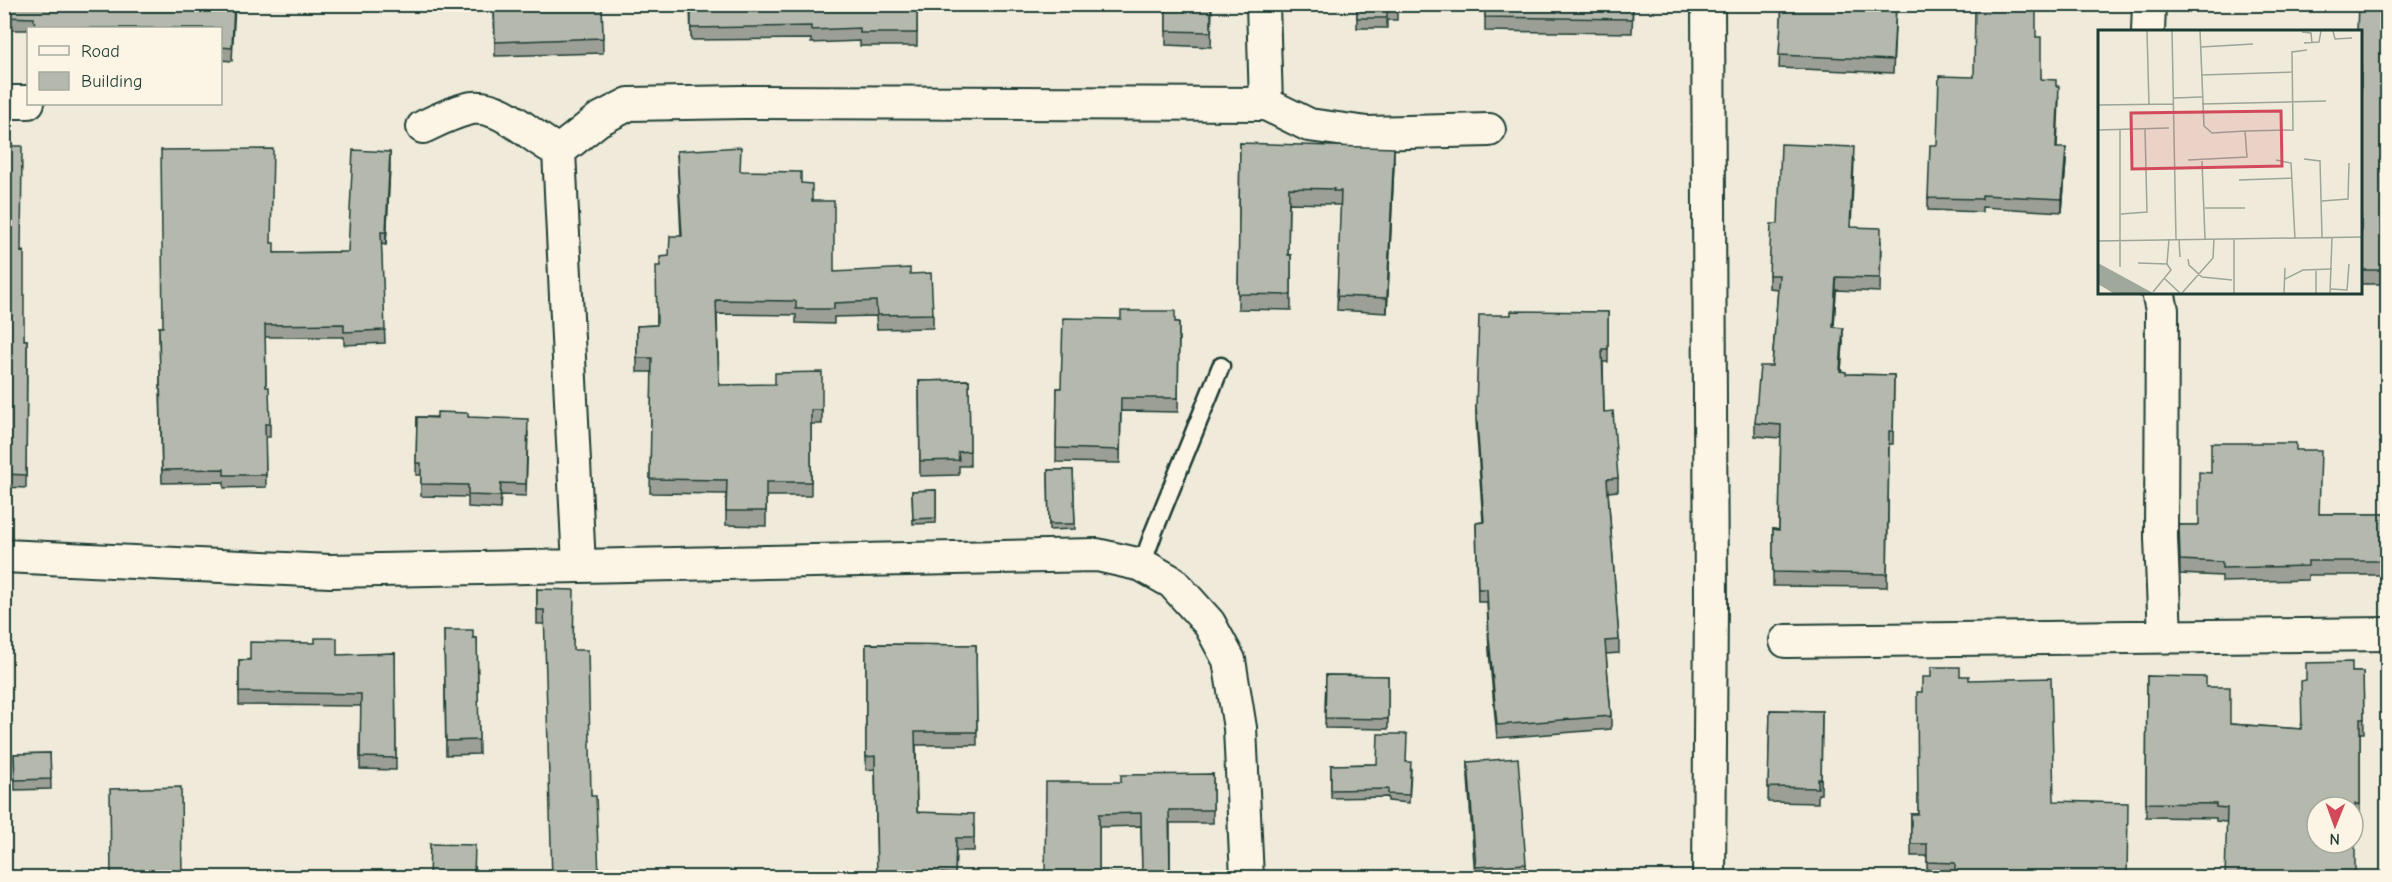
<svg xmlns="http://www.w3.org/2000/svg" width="2392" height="882" font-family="'Comic Neue',sans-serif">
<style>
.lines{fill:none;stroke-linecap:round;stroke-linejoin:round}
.service-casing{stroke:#1f3d34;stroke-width:21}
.minor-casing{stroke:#1f3d34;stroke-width:36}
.service{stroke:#fcf5e5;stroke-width:16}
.minor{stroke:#fcf5e5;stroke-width:32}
.wall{fill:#9c9f95;stroke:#1f3d34;stroke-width:1.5;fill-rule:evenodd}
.shaded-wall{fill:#7f8279;stroke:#1f3d34;stroke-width:1.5}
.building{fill:#b5b9ad;stroke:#1f3d34;stroke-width:1.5;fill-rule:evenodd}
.inset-road{fill:none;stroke:#9ca598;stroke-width:1.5}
.view{fill:#d1495b;fill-opacity:0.15;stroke:#d1495b;stroke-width:3}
.inset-edge{fill:none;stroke:#1f3d34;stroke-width:3}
</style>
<rect width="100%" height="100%" fill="#efeada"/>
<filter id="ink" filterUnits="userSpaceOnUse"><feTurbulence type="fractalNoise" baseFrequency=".0167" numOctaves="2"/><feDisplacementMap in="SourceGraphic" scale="12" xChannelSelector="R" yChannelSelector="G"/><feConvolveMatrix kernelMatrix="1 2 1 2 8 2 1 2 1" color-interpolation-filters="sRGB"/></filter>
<g filter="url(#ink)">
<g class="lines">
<defs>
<path id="service" d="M1142 565 1154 531 1221 366"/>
<path id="minor" d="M1263 4 1266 104
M1708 4 1711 604 1709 878
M2148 32 2149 4
M4 102H28
M423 127C438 120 455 111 472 108 503 104 532 139 559 151
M2158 292 2162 310 2161 538 2165 636
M4 556 330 571 579 566
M1786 641 2388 634
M1247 878 1240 728 1229 660 1209 623 1172 582 1142 565 1097 555 579 566 559 151 598 120 629 104 742 102 1266 104 1309 125 1367 133 1489 130"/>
</defs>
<use href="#service" class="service-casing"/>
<use href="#minor" class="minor-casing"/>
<use href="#service" class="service"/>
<use href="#minor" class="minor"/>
</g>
<path class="wall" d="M4 4H235L232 61 220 60V28H28V30H4Z
M494 4H602L603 53 495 56Z
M690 4H917V46H860V41L811 43V39L691 40Z
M1166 4H1212L1211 47 1166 45Z
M1357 4H1397V20H1387V28H1357Z
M1485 4H1633L1632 33 1485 31Z
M1782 4H1896L1893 73 1779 68Z
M2388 4V284H2361V32Z
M2036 37 2041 79 2056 86 2059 99 2057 148 2066 161 2062 212 1982 207V212L1928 210V198L1937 145 1974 77Z
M1240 143 1394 163 1387 313 1337 310 1341 205H1333V204L1289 203 1288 255H1291V310L1238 309Z
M4 146 21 252 24 340H27L26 488 4 487Z
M677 151 740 171 801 183 812 201 834 272 910 274 933 314V328L877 329 876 316 834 317V324L796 323V315L717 314 719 385 822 410V424H811V496H766V526L726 525V494L650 493 652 372H637V326L657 325 660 266 669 256 681 236Z
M1854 161 1851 227 1881 241 1880 292 1836 290 1834 327 1843 341 1841 371 1846 374 1894 375 1893 444H1889L1887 587 1773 586V529L1779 530 1781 438 1755 436V423L1772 366 1778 289 1769 288V275L1778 224Z
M390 165 386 245 381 244 385 343 344 345V337H265L266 387 270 424V437H265L266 487 224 488V482L162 483 159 327H163L271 243 274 253 348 252Z
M1608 312V362H1603L1604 412 1618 478V491L1608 492 1619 640V653L1606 654 1611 716V729L1497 738 1489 651 1487 602H1478L1476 523 1483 522 1476 420V407L1511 315Z
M1175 322H1179L1178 412 1121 411 1120 463 1056 462 1057 388H1061Z
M969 380 970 466H959V475L920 476 919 381Z
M2388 399V575H2308V580L2222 582V576L2180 574 2179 525H2199L2211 473 2296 450 2319 514H2386Z
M417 417H468L528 432 526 496 501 495 500 509 468 507V497L421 496V475H416Z
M1048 470H1073L1075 529 1049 530Z
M936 490V523L913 524 912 491Z
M537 589 573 650 591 796 544 624H537Z
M444 630 473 638H477L479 754 446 755Z
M866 644 976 645 977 745H916L917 812 974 827V851H956L955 878H877L875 769 866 770Z
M395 653 396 770 360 769 361 706 239 705V660Z
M2352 672H2363L2364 733H2360V818L2226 822 2216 821V818L2146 817 2147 676 2206 687 2230 724 2301 729 2306 680Z
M1326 675 1388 676V729L1325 728Z
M1960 676 1969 680 2054 801 2127 878H1955V875L1927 874V856H1911V814H1918L1922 692Z
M1770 710 1822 711 1821 794H1818V803L1768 802Z
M50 753 51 789 15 790 14 754Z
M1407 762 1411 769 1409 803 1388 801V797L1331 798V765L1377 764Z
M1468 762 1526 864V878H1475L1468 777Z
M1213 774V823H1170V874L1045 878 1121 782ZM1141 826 1142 874H1099V827Z"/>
<path class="shaded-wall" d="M1394 148V163L1387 313V298Z
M2066 148V161L2062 212V199Z
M390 152V165L386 245V232Z
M1836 277V290L1833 341V327Z
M1843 328V341L1840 385V371Z"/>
<path class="building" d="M4 4H234L232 48 220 47V28H35L34 18 4 17Z
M494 4H602L603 38 495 42Z
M691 4H917V33H860V28L811 30V26L691 28Z
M1166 4H1211V32L1166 31Z
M1357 4H1397V10H1387V18H1357Z
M1485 4H1633L1632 19 1485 17Z
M1782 4H1896L1893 60 1779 55Z
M1975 4H2036V37H2041V79L2056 80V86H2059L2056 148H2066L2062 199 1982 195V199L1928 198 1930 145H1937L1939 76 1974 77Z
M2358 4H2388V270H2361V32H2357Z
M1240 143 1394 148 1387 298 1337 296 1341 191H1333L1334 189 1289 188 1288 255H1291V295L1238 294Z
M1781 144 1854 147 1850 227 1881 228 1880 278 1836 277 1833 327 1843 328 1840 371 1846 372V374L1894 375 1893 431H1889L1887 574 1773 572V529L1779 530 1781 425 1755 423 1760 366H1772L1779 275H1769L1771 224H1778Z
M4 146H22L21 252 24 251V340H27L26 475 4 474Z
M741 147 740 171 801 172V183L812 184V201H834V272L910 268V274L931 273 933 314 877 315 876 301 834 303V309H796V301L716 300 719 385 775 384V373L822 372V410H811V482H766V511H726L727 480 650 479 652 358H637V326L657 325 656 266H660V257L669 256 670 236H682L677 151Z
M273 149 271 243H274V253L348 252 353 150 390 152 386 232H381L385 330 344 332V324L265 325 266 387H269L270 424H265L266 475H224V469L162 470 159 327H163L161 150Z
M1121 311H1175V322H1179L1178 398H1121L1120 450 1056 448 1057 388H1061L1063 318 1121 319Z
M1511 311 1608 312V349H1602L1604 412 1613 411 1618 478 1607 479 1619 640 1605 641 1611 716 1497 725 1489 638 1487 589H1478L1476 523 1484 522 1476 407 1479 315H1511Z
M969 380 970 451 958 452 959 460 920 461 919 381Z
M2383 399H2388V561H2308V566L2222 568V562L2180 560 2179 525H2199V472L2211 473V443H2296V450H2321L2319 514H2386Z
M437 412 468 413V417L528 419 526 484 501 483 500 496 468 495V485L421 484V463H416L417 417 437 418Z
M1048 470H1073L1075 524H1049Z
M936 490V518L913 519 912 491Z
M537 589 574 590 573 650H588L591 796H596L599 878H552L544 610H537Z
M444 630H473V638H477L479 740 446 741Z
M315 638H337V655L395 653 396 758 360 757 361 694 239 692V660H250V642L315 643Z
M866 644 976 645 977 732H915L917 812 974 814V838H956L955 874 918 872V878H877L875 756 866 757Z
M2352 662V672H2363L2364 719H2360V804H2355V878H2225L2227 808 2216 807V804L2146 803 2147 676 2206 677V687H2230V724L2302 729 2301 681 2306 680V663ZM2317 807H2353V843H2317Z
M1931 667H1960V676H1969V680L2051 678 2054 801 2128 803 2127 878H2003V874L1955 873V863L1927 862V844H1911V814H1918L1917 692H1922V677H1931Z
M1326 675 1388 676V719L1325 718Z
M1770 710 1822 711 1821 779H1818V788L1768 787Z
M1378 734H1407L1406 762H1411L1409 795 1388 794V789L1331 790V765L1377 764Z
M50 753 51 779 15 780 14 754Z
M1518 758 1526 864 1476 867 1468 762Z
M1213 774V810H1169L1170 874H1212V878H1045L1046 782H1121V775ZM1141 813 1142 874H1099V814Z
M181 787 182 878H111L110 789Z
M430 844 475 845 474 878H429Z
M1829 873V878H1775V874Z"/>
</g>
<g transform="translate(2098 30)">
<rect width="264" height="264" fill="#efeada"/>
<path d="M0 233 55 263H15L0 254Z" fill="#9fa89a"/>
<path class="inset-road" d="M49 1 51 75M74 1 78 209M235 1 237 9 254 8M204 2 213 3 214 13M206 13 221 12 223 1M103 17 155 14M103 45 195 42M76 68 104 67M104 74 228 71M0 75 76 74M0 100 71 98M147 101 195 100 194 22 209 20M206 129 222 131 224 207M90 130 149 127 147 101 114 103 106 96 102 1M178 130 193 133 197 209M104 131 107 209M141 150 194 148M224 171 250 169 251 133M107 178H147M23 184 49 182 47 99M81 209 82 227M0 211 264 207M90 229 91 235 104 247 134 250M40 233 69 234M22 237V99M67 249 82 263M187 249 205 240 234 239M233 259 249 260 251 234M55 262 73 240 69 234 71 209M84 263 115 228 116 209M136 263V209M186 263 187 238M218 263V239M232 263 234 207"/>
<path class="view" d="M183 81 184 136 34 139 33 83Z"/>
<rect width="264" height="264" class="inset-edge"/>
</g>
<rect width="2392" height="882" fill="none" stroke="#fcf5e5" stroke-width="24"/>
<rect x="12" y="12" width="2368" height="858" fill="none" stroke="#1f3d34" stroke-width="2" filter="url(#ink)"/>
<rect x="27" y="27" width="195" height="78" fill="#fcf5e5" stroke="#a4ab9e" stroke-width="1.5"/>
<rect x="39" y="46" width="30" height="9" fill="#fcf5e5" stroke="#a4ab9e" stroke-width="1.5"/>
<text x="81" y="57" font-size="18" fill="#1f3d34">Road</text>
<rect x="39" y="72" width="30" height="18" fill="#b5b9ad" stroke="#a4ab9e" stroke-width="1.5"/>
<text x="81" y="87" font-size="18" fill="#1f3d34">Building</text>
<g transform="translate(2335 825) rotate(181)"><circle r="28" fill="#fcf5e5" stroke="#a4ab9e" stroke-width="1.5"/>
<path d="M0-4.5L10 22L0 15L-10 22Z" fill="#d1495b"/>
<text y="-9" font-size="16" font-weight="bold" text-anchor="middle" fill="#1f3d34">N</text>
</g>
</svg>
